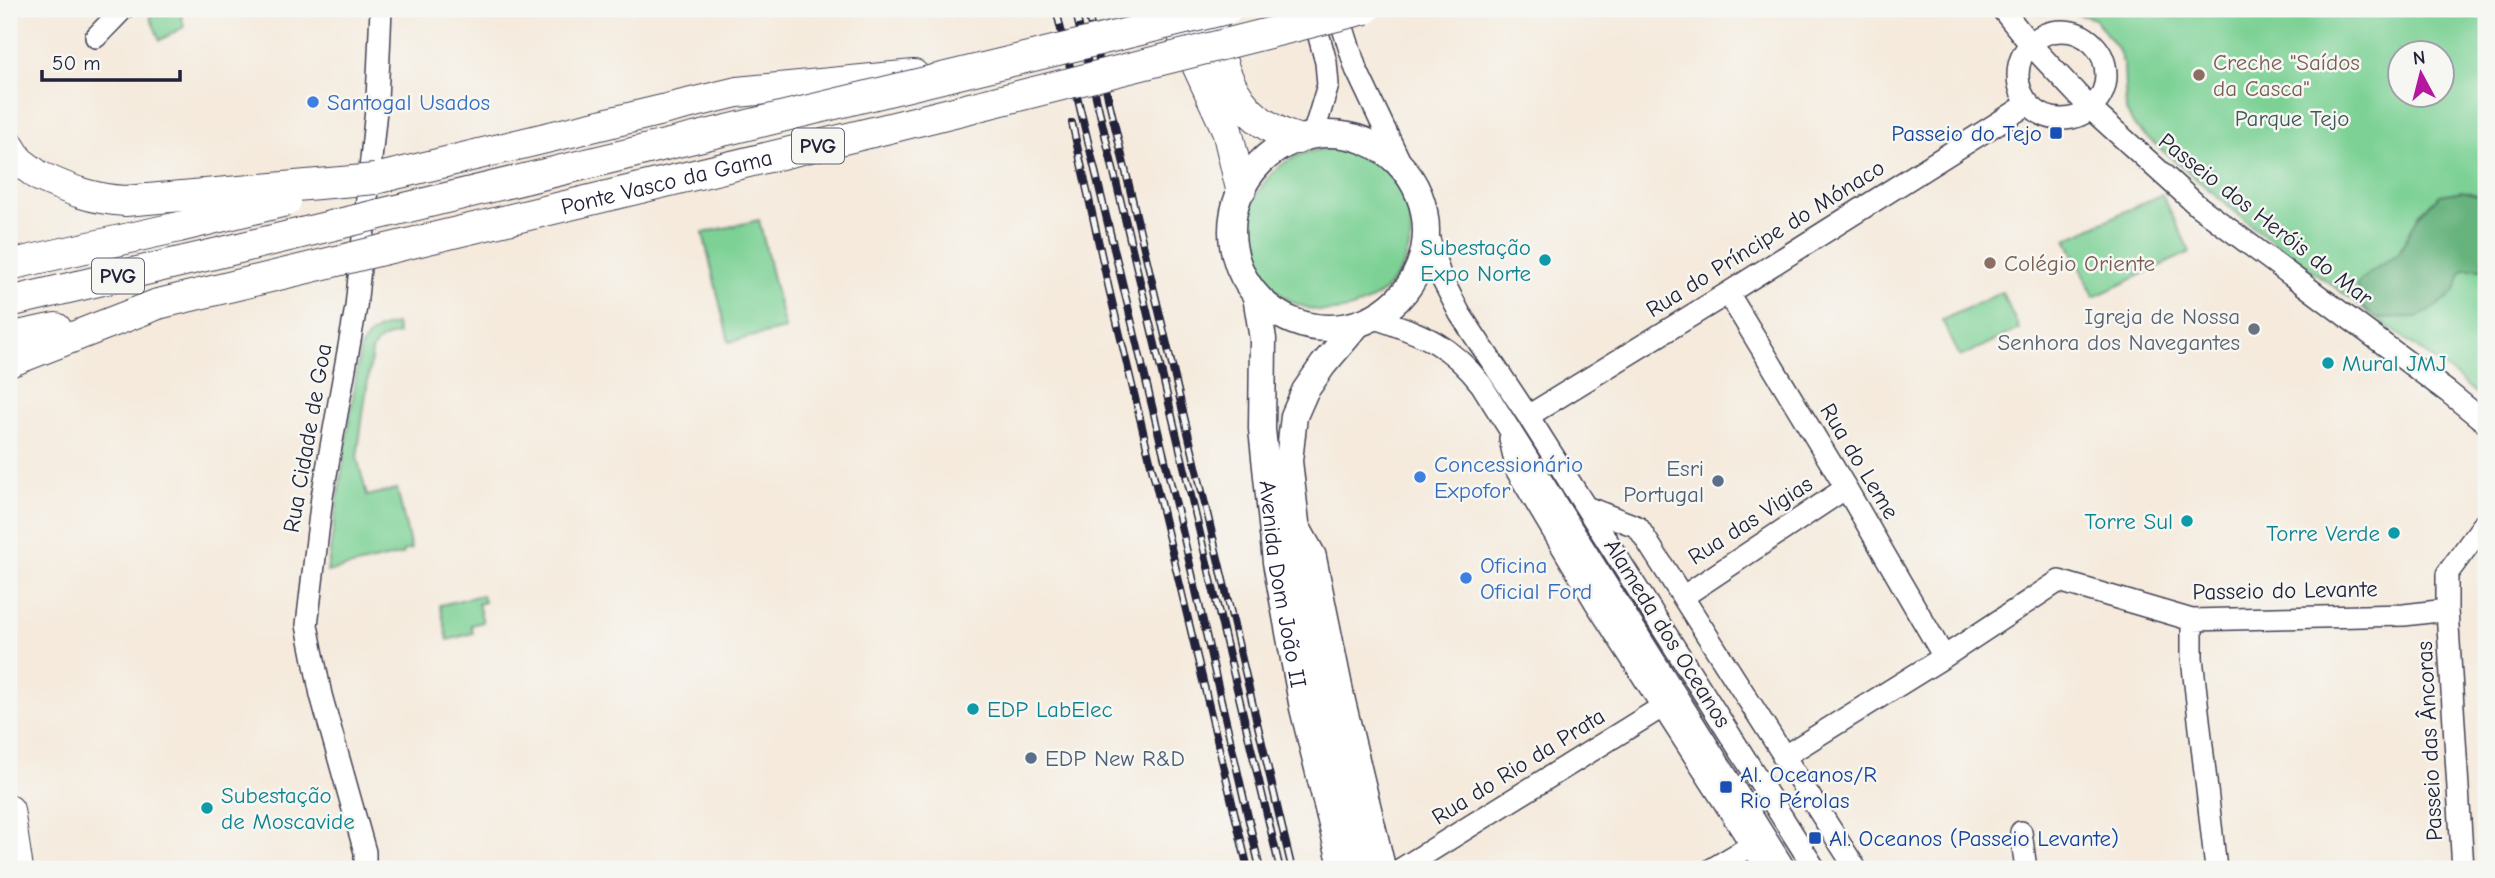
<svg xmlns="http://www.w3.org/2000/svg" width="2495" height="878" font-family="'Comic Neue',sans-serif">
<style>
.green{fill:#7dd195;stroke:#507a68;stroke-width:2;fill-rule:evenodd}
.forest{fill:#66b37e;stroke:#446a5c;stroke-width:2}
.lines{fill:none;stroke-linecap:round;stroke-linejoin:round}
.minor-casing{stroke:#424053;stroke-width:24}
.major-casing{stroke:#424053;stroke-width:29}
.highway-casing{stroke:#424053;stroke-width:32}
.minor{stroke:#fff;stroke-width:21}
.major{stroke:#fff;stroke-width:26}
.highway{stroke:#fff;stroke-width:30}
.rail-casing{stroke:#22223b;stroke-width:8}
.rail{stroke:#f6f6f2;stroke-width:5;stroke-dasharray:16;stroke-linecap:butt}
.highway-bridge-casing{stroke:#424053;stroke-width:32;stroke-linecap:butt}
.highway-bridge{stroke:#fff;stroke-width:30}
.education-dot{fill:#8d6e63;stroke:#f6f6f2;stroke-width:2.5}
.shop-dot{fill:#3f7fe0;stroke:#f6f6f2;stroke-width:2.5}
.transit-dot{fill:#1a4fb4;stroke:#f6f6f2;stroke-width:2.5}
.culture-dot{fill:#0f9aa8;stroke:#f6f6f2;stroke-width:2.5}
.worship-dot{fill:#6b7280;stroke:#f6f6f2;stroke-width:2.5}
.service-dot{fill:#5c6f8a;stroke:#f6f6f2;stroke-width:2.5}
.labels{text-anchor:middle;stroke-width:5;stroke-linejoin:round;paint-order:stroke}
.shield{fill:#f6f6f2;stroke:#626272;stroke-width:2}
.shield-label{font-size:21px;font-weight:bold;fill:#22223b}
.education-label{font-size:23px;fill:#785e54;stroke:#f6f6f2;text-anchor:start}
.shop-label{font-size:23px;fill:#366cbe;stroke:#f6f6f2;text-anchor:start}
.park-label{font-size:23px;fill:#3d5756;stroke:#f6f6f2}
.transit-label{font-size:23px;fill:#164399;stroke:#f6f6f2;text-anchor:start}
.street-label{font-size:23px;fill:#22223b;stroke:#f6f6f2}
.culture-label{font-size:23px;fill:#0d838f;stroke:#f6f6f2;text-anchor:end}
.worship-label{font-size:23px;fill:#5b616d;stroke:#f6f6f2;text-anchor:end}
.service-label{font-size:23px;fill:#4e5e75;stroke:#f6f6f2;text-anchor:end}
</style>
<rect width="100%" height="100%" fill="#f6f6f2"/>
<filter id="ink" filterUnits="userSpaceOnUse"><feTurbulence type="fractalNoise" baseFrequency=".0143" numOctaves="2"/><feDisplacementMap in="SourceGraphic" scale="14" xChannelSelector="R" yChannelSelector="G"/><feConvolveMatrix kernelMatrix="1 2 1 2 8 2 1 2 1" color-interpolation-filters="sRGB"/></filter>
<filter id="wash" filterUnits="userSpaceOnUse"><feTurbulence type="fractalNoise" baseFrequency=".00686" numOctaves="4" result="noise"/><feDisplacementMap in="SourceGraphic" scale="28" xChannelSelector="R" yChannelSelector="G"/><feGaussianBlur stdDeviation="1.57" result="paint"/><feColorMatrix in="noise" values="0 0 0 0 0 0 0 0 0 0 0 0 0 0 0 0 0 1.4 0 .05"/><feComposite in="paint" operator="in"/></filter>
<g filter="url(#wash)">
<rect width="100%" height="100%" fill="#f5eadc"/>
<path class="green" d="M158 9H180L184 27 160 40 150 17Z
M2028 9H2486V402L2454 375 2253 227 2135 127 2126 111 2124 67 2119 51 2095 19 2067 11 2041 14ZM2400 52H2442V94H2400Z
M1249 230a81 81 0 1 1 162 0a81 81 0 1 1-162 0Z
M2162 194 2190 252 2094 297 2066 239Z
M759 220 785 329 729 342 703 233Z
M2002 292 2019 329 1960 357 1942 320Z
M396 324 398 334C385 337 378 338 372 351L357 457 367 496 397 489 411 549 403 551V554L327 572 360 349C369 332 378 328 396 324Z
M482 595 484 602 478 604 483 622 471 625 473 633 448 640 440 605Z"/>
<path class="forest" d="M2462 191 2486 197V269H2465L2461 273 2456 289 2448 298 2428 312 2417 317 2377 318C2364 313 2357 297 2357 284L2369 273 2399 253 2419 215 2440 195Z"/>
</g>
<g filter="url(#ink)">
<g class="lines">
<defs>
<path id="minor" d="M1337 9 1356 69 1402 166
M2002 9 2030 44 2092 110 2198 206 2448 392 2486 423
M1312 11 1326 62 1328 85 1313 135
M2018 75a44 44 0 1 1 88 0a44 44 0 1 1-88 0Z
M96 37 123 9
M1428 236 1440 275 1460 314 1528 416 1815 869
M1728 293 1846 488 1944 657
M1375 318C1423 335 1448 342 1481 384L1785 869
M1528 416 1728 293 2028 104
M1510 439 1517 471 1597 605 1767 869
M1586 507 1638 527 1856 869
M1299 526 1315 555 1344 699 1385 869
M1684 596 1846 488
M2447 610 2463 869
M2192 620V658L2216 869
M1783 757 1944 657 2059 581 2192 620 2404 615 2447 610V574L2486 521
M2021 832 2026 869
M365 869V852L321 695 307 625 322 497 356 307 377 100 381 9
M1401 869 1662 707
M1712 869 1752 845"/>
<g id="major">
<circle cx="1329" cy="231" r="97"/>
<path id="s1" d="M1256 296 1263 339 1262 429 1276 562 1303 708 1343 869"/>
<path d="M1357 325 1323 365 1305 391 1294 416 1289 461 1300 558 1326 703 1367 869"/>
</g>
<path id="highway" d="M1171 9 1227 130 1241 189
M1209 9C1220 67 1233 120 1297 139
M9 145 19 161 39 176
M375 179 737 92 914 75
M9 265 179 227
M9 302 227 251
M9 338 56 328
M9 362 158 304
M9 810 18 869"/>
</defs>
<use href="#minor" class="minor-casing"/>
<use href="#major" class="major-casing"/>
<use href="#highway" class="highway-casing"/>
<use href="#minor" class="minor"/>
<use href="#major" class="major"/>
<use href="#highway" class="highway"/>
<defs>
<path id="rail" d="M1056 9 1182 530 1260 869
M1075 9 1280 869
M1087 9 1292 869
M1072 123 1109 289 1248 869"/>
</defs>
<use href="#rail" class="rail-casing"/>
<use href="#rail" class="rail"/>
<defs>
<g id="highway-bridge">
<path d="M39 176C70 190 91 199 125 201L375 179"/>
<path d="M179 227 286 201"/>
<path d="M227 251 1227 9"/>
<path id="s2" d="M158 304 898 126 1365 9"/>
</g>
</defs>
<use href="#highway-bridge" class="highway-bridge-casing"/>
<use href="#highway-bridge" class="highway-bridge"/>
</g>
</g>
<g class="education-dot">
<circle cx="2199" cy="75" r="7"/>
<circle cx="1990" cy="263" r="7"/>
</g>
<g class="shop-dot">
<circle cx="313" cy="102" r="7"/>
<circle cx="1420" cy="477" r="7"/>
<circle cx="1466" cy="578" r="7"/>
</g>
<g class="transit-dot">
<rect x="2049" y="126" width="14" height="14" rx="3.5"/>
<rect x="1719" y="780" width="14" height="14" rx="3.5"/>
<rect x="1808" y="831" width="14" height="14" rx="3.5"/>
</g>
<g class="culture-dot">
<circle cx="1545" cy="260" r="7"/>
<circle cx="2328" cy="363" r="7"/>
<circle cx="2187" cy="521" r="7"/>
<circle cx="2394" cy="533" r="7"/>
<circle cx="973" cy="709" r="7"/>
<circle cx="207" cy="808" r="7"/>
</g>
<circle class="worship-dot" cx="2254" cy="329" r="7"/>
<g class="service-dot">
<circle cx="1718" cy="481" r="7"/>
<circle cx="1031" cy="758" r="7"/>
</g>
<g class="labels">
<g class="shield">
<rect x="792" y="128.5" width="52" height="35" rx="5"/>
<rect x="92" y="258.5" width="52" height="35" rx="5"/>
</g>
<g class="shield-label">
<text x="818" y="153">PVG</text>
<text x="118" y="283">PVG</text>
</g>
<g class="education-label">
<text x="2213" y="70">Creche "Saídos<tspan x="2213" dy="26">da Casca"</tspan></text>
<text x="2004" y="271">Colégio Oriente</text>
</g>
<g class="shop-label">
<text x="327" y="110">Santogal Usados</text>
<text x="1434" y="472">Concessionário<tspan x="1434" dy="26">Expofor</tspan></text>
<text x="1480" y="573">Oficina<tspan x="1480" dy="26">Oficial Ford</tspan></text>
</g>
<g class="park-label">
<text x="2292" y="126">Parque Tejo</text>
</g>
<g class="transit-label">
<text x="2042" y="141" text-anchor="end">Passeio do Tejo</text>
<text x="1740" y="782">Al. Oceanos/R<tspan x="1740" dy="26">Rio Pérolas</tspan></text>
<text x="1829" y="846">Al. Oceanos (Passeio Levante)</text>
</g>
<g class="street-label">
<text dy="8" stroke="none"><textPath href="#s2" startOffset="523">Ponte Vasco da Gama</textPath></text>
<text transform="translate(2266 219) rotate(38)" y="8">Passeio dos Heróis do Mar</text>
<text transform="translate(1765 238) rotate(-32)" y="8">Rua do Príncipe do Mónaco</text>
<text transform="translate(307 438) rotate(-80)" y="8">Rua Cidade de Goa</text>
<text transform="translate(1860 461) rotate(59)" y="8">Rua do Leme</text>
<text transform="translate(1750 520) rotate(-33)" y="8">Rua das Vigias</text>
<text dy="8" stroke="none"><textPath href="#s1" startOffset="290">Avenida Dom João II</textPath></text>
<text transform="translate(2285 590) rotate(-1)" y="8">Passeio do Levante</text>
<text transform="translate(1668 633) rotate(58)" y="8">Alameda dos Oceanos</text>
<text transform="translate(2429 741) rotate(-93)" y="8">Passeio das Âncoras</text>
<text transform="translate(1518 766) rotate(-32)" y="8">Rua do Rio da Prata</text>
</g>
<g class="culture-label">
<text x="1531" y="255">Subestação<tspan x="1531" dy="26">Expo Norte</tspan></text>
<text x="2342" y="371" text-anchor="start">Mural JMJ</text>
<text x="2173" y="529">Torre Sul</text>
<text x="2380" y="541">Torre Verde</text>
<text x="987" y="717" text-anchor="start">EDP LabElec</text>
<text x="221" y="803" text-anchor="start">Subestação<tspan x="221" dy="26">de Moscavide</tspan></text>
</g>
<g class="worship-label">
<text x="2240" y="324">Igreja de Nossa<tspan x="2240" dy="26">Senhora dos Navegantes</tspan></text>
</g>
<g class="service-label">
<text x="1704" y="476">Esri<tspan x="1704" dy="26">Portugal</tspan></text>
<text x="1045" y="766" text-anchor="start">EDP New R&amp;D</text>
</g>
</g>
<rect width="2495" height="878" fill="none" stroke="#f6f6f2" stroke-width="35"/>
<g transform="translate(2421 74) rotate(353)"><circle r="33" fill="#f6f6f2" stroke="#a1a1a9" stroke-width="2"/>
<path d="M0-5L12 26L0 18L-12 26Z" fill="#b5179e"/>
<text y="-10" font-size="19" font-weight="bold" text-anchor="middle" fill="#22223b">N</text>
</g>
<path d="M42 70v10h138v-10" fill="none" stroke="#22223b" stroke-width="3.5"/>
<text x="52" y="70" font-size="21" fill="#22223b" stroke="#f6f6f2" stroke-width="5" paint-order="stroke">50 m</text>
</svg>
